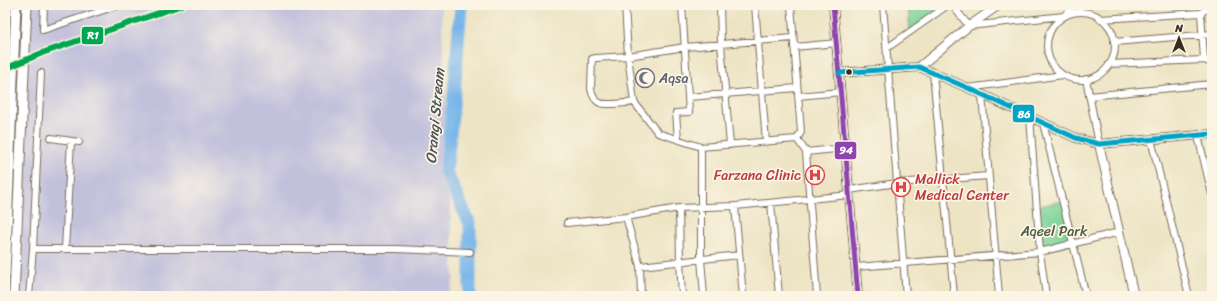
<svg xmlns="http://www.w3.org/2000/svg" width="1217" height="301" font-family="Sriracha,sans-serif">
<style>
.industrial{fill:#c2c1dc}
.green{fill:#7bd398;stroke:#5b7e5b}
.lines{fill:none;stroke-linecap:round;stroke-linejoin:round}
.river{stroke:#77b5ea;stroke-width:13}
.street-casing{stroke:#796b58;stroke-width:8}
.secondary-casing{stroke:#796b58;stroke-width:10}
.primary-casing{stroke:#796b58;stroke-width:11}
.street{stroke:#fff;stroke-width:6}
.secondary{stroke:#fff;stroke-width:8}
.primary{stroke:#fff;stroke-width:9}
.bus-1-casing{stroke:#fcf5e5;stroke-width:8}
.bus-2-casing{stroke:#fcf5e5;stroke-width:8}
.bus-1{stroke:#8e44ad;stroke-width:5}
.bus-2{stroke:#03a3c5;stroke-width:5}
.rail-1-casing{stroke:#fcf5e5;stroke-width:9}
.rail-1{stroke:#00a651;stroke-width:6}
.bus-dot{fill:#3b2a1e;stroke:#fcf5e5;stroke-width:1.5}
.labels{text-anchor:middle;stroke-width:3.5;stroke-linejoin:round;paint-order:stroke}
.worship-label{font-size:14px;fill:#5b616d;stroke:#fcf5e5;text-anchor:start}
.health-label{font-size:14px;fill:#be3a42;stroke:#fcf5e5;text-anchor:end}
.park-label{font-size:14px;fill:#4e5d43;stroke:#fcf5e5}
.water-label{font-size:15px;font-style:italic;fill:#4d545b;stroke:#fcf5e5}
.line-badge{stroke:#fcf5e5;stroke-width:1.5}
.badge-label{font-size:11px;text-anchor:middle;font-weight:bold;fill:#fff}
</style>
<rect width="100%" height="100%" fill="#fcf5e5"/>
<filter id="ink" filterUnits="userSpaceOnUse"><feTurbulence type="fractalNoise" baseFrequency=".025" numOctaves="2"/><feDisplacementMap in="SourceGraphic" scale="8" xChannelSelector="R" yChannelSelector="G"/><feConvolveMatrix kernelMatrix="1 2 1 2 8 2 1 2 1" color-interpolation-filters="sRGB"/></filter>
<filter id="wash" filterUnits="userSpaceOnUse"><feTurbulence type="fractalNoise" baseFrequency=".012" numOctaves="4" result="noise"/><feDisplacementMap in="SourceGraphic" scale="16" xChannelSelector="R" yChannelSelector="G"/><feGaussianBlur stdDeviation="0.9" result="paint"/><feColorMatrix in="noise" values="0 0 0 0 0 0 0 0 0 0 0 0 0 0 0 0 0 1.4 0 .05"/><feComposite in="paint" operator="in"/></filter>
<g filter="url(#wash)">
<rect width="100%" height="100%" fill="#ede4c4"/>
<path class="industrial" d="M5 5H441L454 279 448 296H5Z"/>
<path class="green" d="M908 5H948L910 32Z
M1063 201 1073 243 1040 252 1036 207Z"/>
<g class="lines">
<path class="river" d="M461 5 453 106 446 172 470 224V296"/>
</g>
</g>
<g filter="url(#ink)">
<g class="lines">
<defs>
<path id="street" d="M44 5 43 30 119 5
M625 5 628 56 634 102 658 133 701 147 797 139 806 152 846 148
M720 5 721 44 730 145
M755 5 766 142
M791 5 801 132 797 139
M883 5 906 296
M952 5 969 26 1064 16 1073 5
M1047 46a34 34 0 1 1 68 0a34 34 0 1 1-68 0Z
M1201 13 1204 60
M1100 19 1201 13 1212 5
M1114 42 1212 34
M794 47 837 43
M887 48 948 5
M1109 64 1204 60 1212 63
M933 73 954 296
M1086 79 1099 144
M968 88 1063 75
M982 95 999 296
M798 96 841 92
M1089 96 1212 84
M689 97 797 88
M634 102C626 103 605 105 600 103 595 101 592 94 591 89L592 59 596 58 628 56 685 47 793 38
M1030 117 1040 252 1046 296
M1043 123 1086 296
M1198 136 1212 194
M51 138 79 142
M678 139 676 113 689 112 682 5
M1151 139 1189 296
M701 147V259L704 296
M806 152 817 296
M849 190 897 183 988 176
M771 203 779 296
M735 206 743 296
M679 208 680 261 682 296
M626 217 640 266 641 296
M567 223 626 217 679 208 735 206 850 195
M33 249H396L470 252
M65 249 71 141
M640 266 739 255
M856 267 1040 252 1119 232
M29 296 33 249 41 73"/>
<path id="secondary" d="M833 5 858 296
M919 67 969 26 999 5
M839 73 919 67 968 88 1076 138 1099 144 1212 134
M1099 144 1134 296"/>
<path id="primary" d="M5 275 16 5
M14 296 27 5"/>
</defs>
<use href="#street" class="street-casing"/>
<use href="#secondary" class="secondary-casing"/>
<use href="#primary" class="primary-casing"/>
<use href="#street" class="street"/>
<use href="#secondary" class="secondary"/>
<use href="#primary" class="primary"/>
<defs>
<path id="bus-1" d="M833 5 858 296"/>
<path id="bus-2" d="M839 73 919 67 968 88 1076 138 1099 144 1212 134"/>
</defs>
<use href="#bus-1" class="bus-1-casing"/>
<use href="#bus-2" class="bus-2-casing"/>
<use href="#bus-1" class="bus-1"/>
<use href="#bus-2" class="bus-2"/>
<defs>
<path id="rail-1" d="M5 69 42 53 182 5"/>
</defs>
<use href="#rail-1" class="rail-1-casing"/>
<use href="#rail-1" class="rail-1"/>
</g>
</g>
<defs>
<symbol id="mosque-ring" viewBox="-11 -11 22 22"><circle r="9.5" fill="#fcf5e5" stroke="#6b7280" stroke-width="1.5"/><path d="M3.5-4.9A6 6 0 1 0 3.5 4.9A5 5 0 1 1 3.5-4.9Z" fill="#6b7280"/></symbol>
<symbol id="hospital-ring" viewBox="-11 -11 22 22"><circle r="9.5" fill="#fcf5e5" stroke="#e0444e" stroke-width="1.5"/><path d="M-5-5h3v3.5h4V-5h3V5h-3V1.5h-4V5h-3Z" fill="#e0444e"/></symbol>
</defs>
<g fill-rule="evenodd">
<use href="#mosque-ring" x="634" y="67" width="22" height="22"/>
<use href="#hospital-ring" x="804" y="164" width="22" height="22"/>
<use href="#hospital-ring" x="890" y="176" width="22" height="22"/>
</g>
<circle class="bus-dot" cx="849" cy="72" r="3.5"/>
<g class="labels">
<g class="worship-label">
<text x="659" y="83">Aqsa</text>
</g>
<g class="health-label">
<text x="801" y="180">Farzana Clinic</text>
<text x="915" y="184" text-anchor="start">Mallick<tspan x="915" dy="16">Medical Center</tspan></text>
</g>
<g class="park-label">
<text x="1054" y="236">Aqeel Park</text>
</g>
<g class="water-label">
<text transform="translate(435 116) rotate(-85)" y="5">Orangi Stream</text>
</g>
</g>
<g class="line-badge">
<rect x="81" y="26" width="23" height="19" rx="4" fill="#00a651"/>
<rect x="1012" y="104" width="23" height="19" rx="4" fill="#03a3c5"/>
<rect x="834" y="141" width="23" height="19" rx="4" fill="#8e44ad"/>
</g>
<g class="badge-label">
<text x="93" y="39">R1</text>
<text x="1024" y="118">86</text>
<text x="846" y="154">94</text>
</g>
<rect width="1217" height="301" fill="none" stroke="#fcf5e5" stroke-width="20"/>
<g transform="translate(1179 38)" stroke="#fcf5e5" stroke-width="3" paint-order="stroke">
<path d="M0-3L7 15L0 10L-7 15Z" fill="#3b2a1e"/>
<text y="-6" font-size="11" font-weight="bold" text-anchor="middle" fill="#3b2a1e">N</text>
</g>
</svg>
